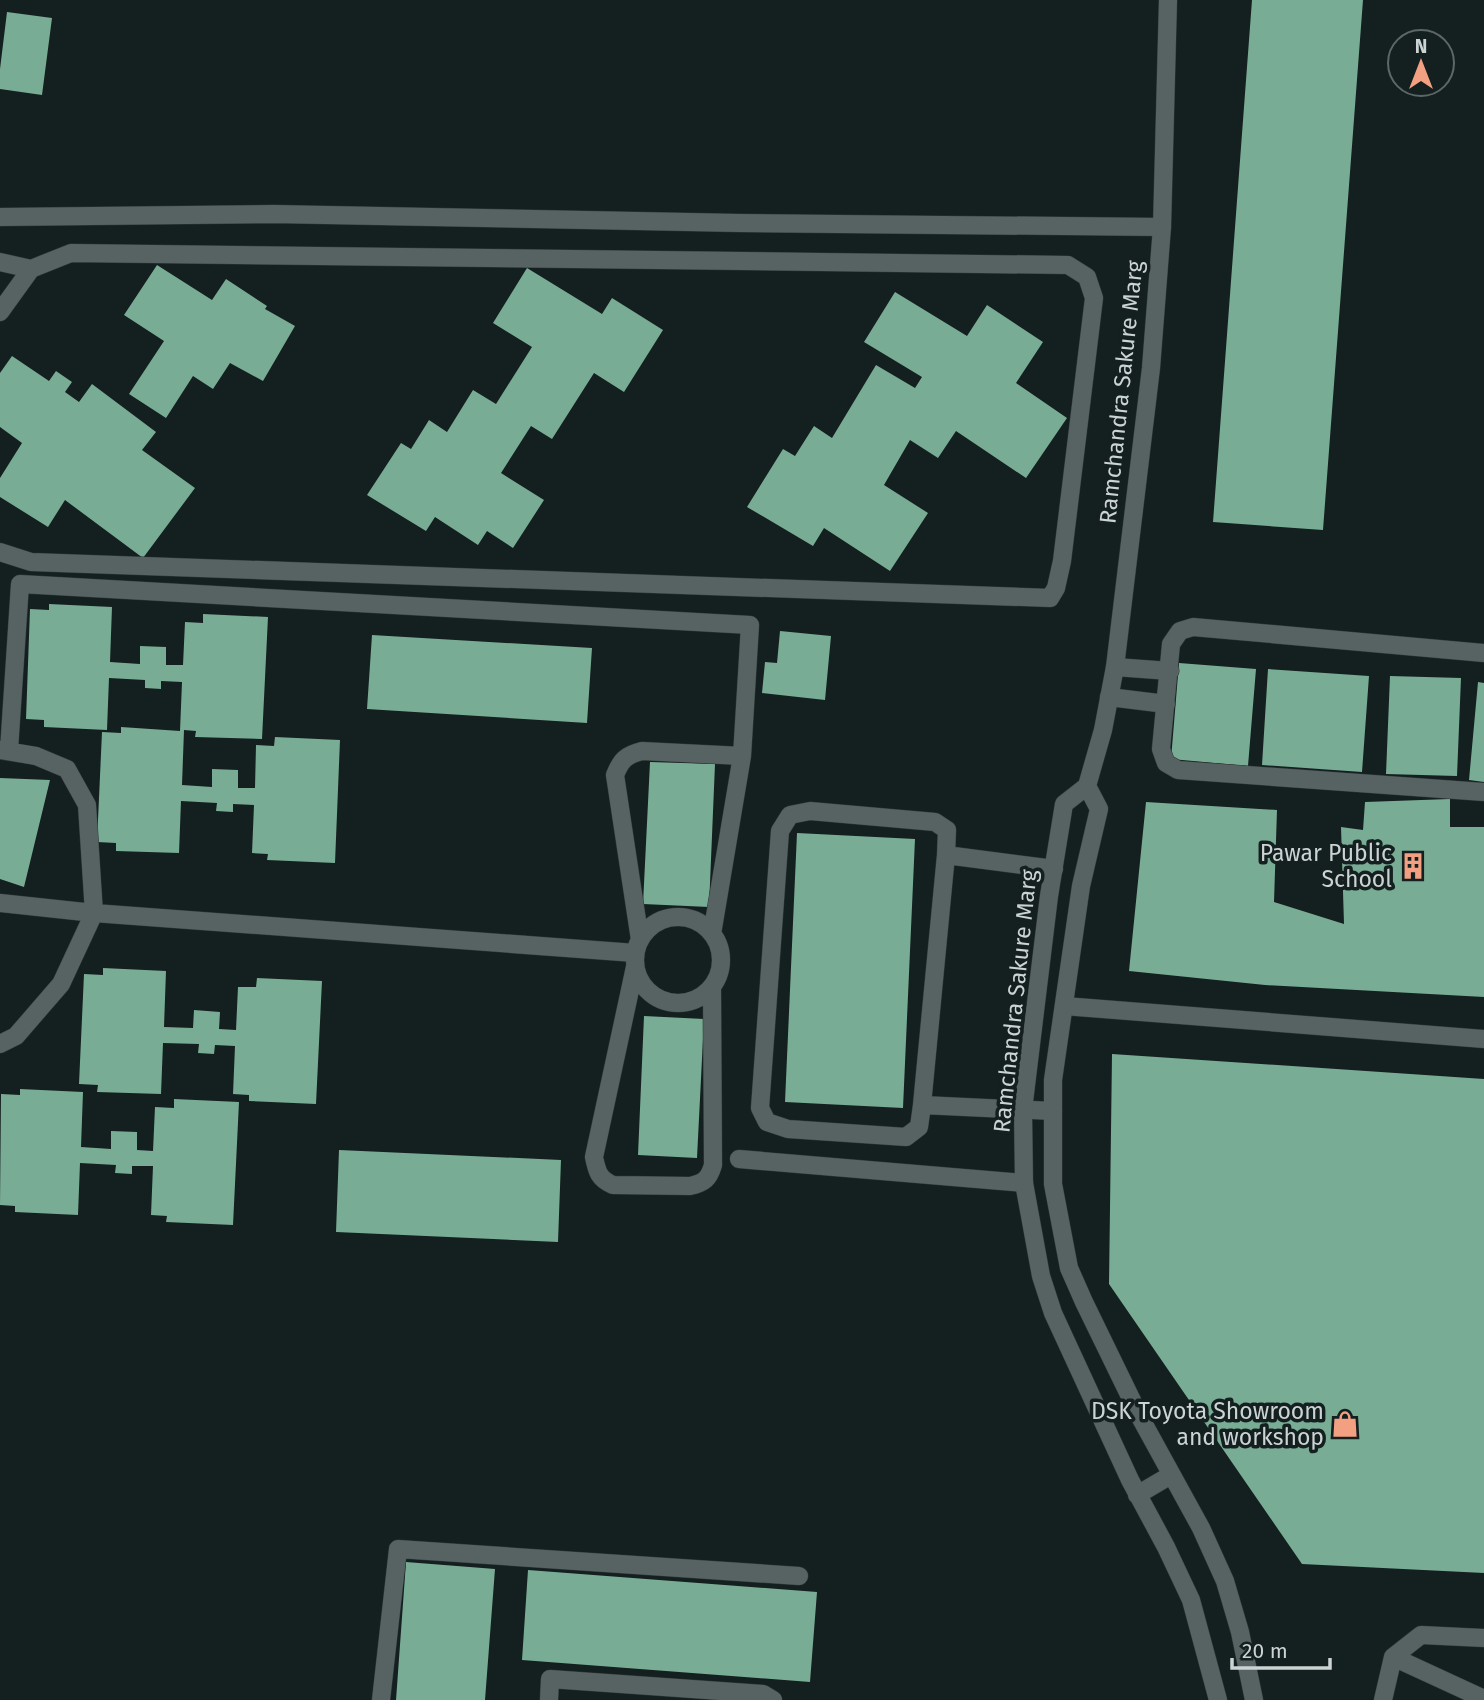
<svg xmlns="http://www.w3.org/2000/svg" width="1484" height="1700" font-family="'Fira Sans',sans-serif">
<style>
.building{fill:#79ac95}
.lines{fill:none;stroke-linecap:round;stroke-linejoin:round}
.service-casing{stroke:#323939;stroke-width:19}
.minor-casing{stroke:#323939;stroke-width:19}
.tertiary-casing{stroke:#323939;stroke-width:19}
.service{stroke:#566362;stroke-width:18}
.minor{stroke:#566362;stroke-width:18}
.tertiary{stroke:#566362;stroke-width:18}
.labels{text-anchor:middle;stroke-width:7;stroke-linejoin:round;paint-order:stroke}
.street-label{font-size:23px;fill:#ccd3d3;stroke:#141f1f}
.poi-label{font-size:23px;fill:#ccd3d3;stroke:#141f1f;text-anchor:end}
</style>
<rect width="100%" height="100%" fill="#141f1f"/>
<path class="building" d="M1252 0H1363L1323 530 1213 522Z
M7 12 52 18 42 95 0 89V69Z
M157 265 212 300 226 279 267 306 265 309 295 326 263 381 230 363 213 389 193 376 166 418 129 394 164 341 124 315Z
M527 268 602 314 612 298 663 330 624 392 594 373 552 439 531 426 501 473 544 500 513 548 487 531 478 545 435 517 426 531 367 495 401 443 411 449 429 420 447 432 473 390 496 404 532 347 493 323Z
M895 292 967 336 987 305 1043 342 1016 383 1067 418 1026 478 956 431 938 458 910 440 884 485 928 513 890 571 824 528 813 546 747 507 783 449 795 456 814 426 832 438 876 365 915 388 922 377 864 342Z
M12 356 49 381 56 371 72 382 65 392 79 402 92 384 156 432 142 450 195 488 143 558 65 500 48 527 0 497V478L22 443 0 427V373Z
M49 604 112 607 110 662 140 664V646L166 647V665H183L185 622 203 623V614L268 617 262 739 195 737 196 731 184 730 182 785 212 787V769L238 770V788H255L256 745 274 746 275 737 340 740 335 863 267 860 268 854 252 853 254 805 233 804V812L216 811 217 803 181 801 179 853 116 851V843L97 842 102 732 121 733V727L180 731 182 682 161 681V689L145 688V680L109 678 107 730 44 727V720L26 719 30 609 49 610Z
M780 631 831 636 825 700 762 693 765 662 777 663Z
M372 635 592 648 587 723 367 709Z
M1179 663 1256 669 1248 766 1171 759Z
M1268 669 1369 676 1362 772 1262 765Z
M1390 676 1461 678 1457 776 1386 774Z
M1478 682 1484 683V782L1469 780Z
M650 762 715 764 709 907 643 904Z
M0 778 50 780 24 887 0 879Z
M1450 799V827H1484V997L1265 985 1129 971 1146 802 1277 810 1274 902 1344 924 1341 827 1363 830 1365 802Z
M797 833 915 839 903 1108 785 1102Z
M103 968 166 971 164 1027 193 1028 194 1010 220 1012 219 1029 236 1030 238 987H256L257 978 322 981 316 1104 249 1101V1095L233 1094 235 1046 215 1045 214 1054 198 1053 199 1044 163 1043 161 1094 97 1092 98 1085 79 1084 84 974 103 975Z
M644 1016 704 1019 697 1158 638 1155Z
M1112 1054 1484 1079V1573L1302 1564 1109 1284Z
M20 1089 83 1092 81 1147 111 1149V1131L137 1132V1150L153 1151 155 1107 174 1108V1099L239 1102 233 1225 166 1222 167 1216 151 1215 153 1166H132V1174L115 1173 116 1165 80 1163 78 1215 15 1212V1206L0 1205 1 1094 20 1095Z
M339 1150 561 1160 558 1242 336 1232Z
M406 1562 495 1569 485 1700H396Z
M528 1570 817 1592 810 1682 522 1660Z"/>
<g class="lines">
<defs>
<path id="service" d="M0 262 31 269
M0 312 31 269 71 253 1068 265 1087 277 1094 298 1062 561 1056 588 1050 598 31 562 0 552
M0 750 36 756 67 769 87 805 94 913 61 984 16 1036 0 1044
M9 750 20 584 750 625 742 756
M946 855 947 830 935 822 810 811 790 815 780 831 760 1108 767 1122 788 1129 906 1137 919 1127 922 1105 1053 1111
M0 903 94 913 635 953
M635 960a43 43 0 1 1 86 0a43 43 0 1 1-86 0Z
M640 940 615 775C621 760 626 755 642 751L742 756 712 934
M635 967 594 1157C597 1172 599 1179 613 1185L690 1186C704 1183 709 1179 713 1165L712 987
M922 1105 946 855 1054 869
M739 1159 1024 1183"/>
<path id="minor" d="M0 217 274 214 739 223 1162 227
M1484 653 1193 627 1180 631 1171 644 1161 749 1166 763 1178 770 1484 792
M1115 667 1170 671
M1109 697 1166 704
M1064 1006 1484 1039
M1393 1657 1484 1699
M381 1700 398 1549 799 1576
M549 1700 550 1679 763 1694 773 1700
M1383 1700 1393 1657 1421 1635 1484 1638"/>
<path id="tertiary" d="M1168 0 1162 227 1151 368 1115 667 1103 730 1087 786 1064 804 1049 896 1023 1110 1024 1183 1041 1276 1053 1313 1130 1480 1166 1547 1191 1600 1218 1700
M1087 786 1099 809 1081 886 1053 1080V1184L1069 1268 1084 1302 1140 1417 1201 1528 1225 1581 1240 1632 1254 1700
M1137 1495 1171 1475"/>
</defs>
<use href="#service" class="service-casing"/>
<use href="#minor" class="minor-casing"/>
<use href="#tertiary" class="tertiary-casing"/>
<use href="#service" class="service"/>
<use href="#minor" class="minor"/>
<use href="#tertiary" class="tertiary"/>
</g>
<defs>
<symbol id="building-bare" viewBox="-9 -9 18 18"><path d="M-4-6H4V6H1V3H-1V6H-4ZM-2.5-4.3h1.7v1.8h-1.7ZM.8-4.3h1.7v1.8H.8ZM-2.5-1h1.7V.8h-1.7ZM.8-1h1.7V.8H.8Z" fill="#f2a081" stroke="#141f1f" stroke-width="2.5" paint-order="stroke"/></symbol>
<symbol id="shop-bare" viewBox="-9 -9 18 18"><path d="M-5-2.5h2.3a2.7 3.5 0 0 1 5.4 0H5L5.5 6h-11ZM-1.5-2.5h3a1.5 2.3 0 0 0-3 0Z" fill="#f2a081" stroke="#141f1f" stroke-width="2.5" paint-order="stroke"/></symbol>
</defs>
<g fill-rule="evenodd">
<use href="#building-bare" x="1394" y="847" width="38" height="38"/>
<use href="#shop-bare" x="1326" y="1405" width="38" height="38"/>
</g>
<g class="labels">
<g class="street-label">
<text transform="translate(1121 392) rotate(-84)" y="8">Ramchandra Sakure Marg</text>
<text transform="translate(1015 1001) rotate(-84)" y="8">Ramchandra Sakure Marg</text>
</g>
<g class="poi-label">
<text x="1392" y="861">Pawar Public<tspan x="1392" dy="26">School</tspan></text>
<text x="1324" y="1419">DSK Toyota Showroom<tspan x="1324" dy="26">and workshop</tspan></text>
</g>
</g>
<g transform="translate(1421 63)"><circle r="33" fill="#141f1f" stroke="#5e6767" stroke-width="2"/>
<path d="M0-5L12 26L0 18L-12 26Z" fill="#f2a081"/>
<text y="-10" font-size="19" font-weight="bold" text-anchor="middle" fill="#ccd3d3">N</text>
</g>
<path d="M1232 1658v10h98v-10" fill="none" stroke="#ccd3d3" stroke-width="3.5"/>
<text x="1242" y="1658" font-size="21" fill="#ccd3d3" stroke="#141f1f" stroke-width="5" paint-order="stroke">20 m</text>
</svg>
